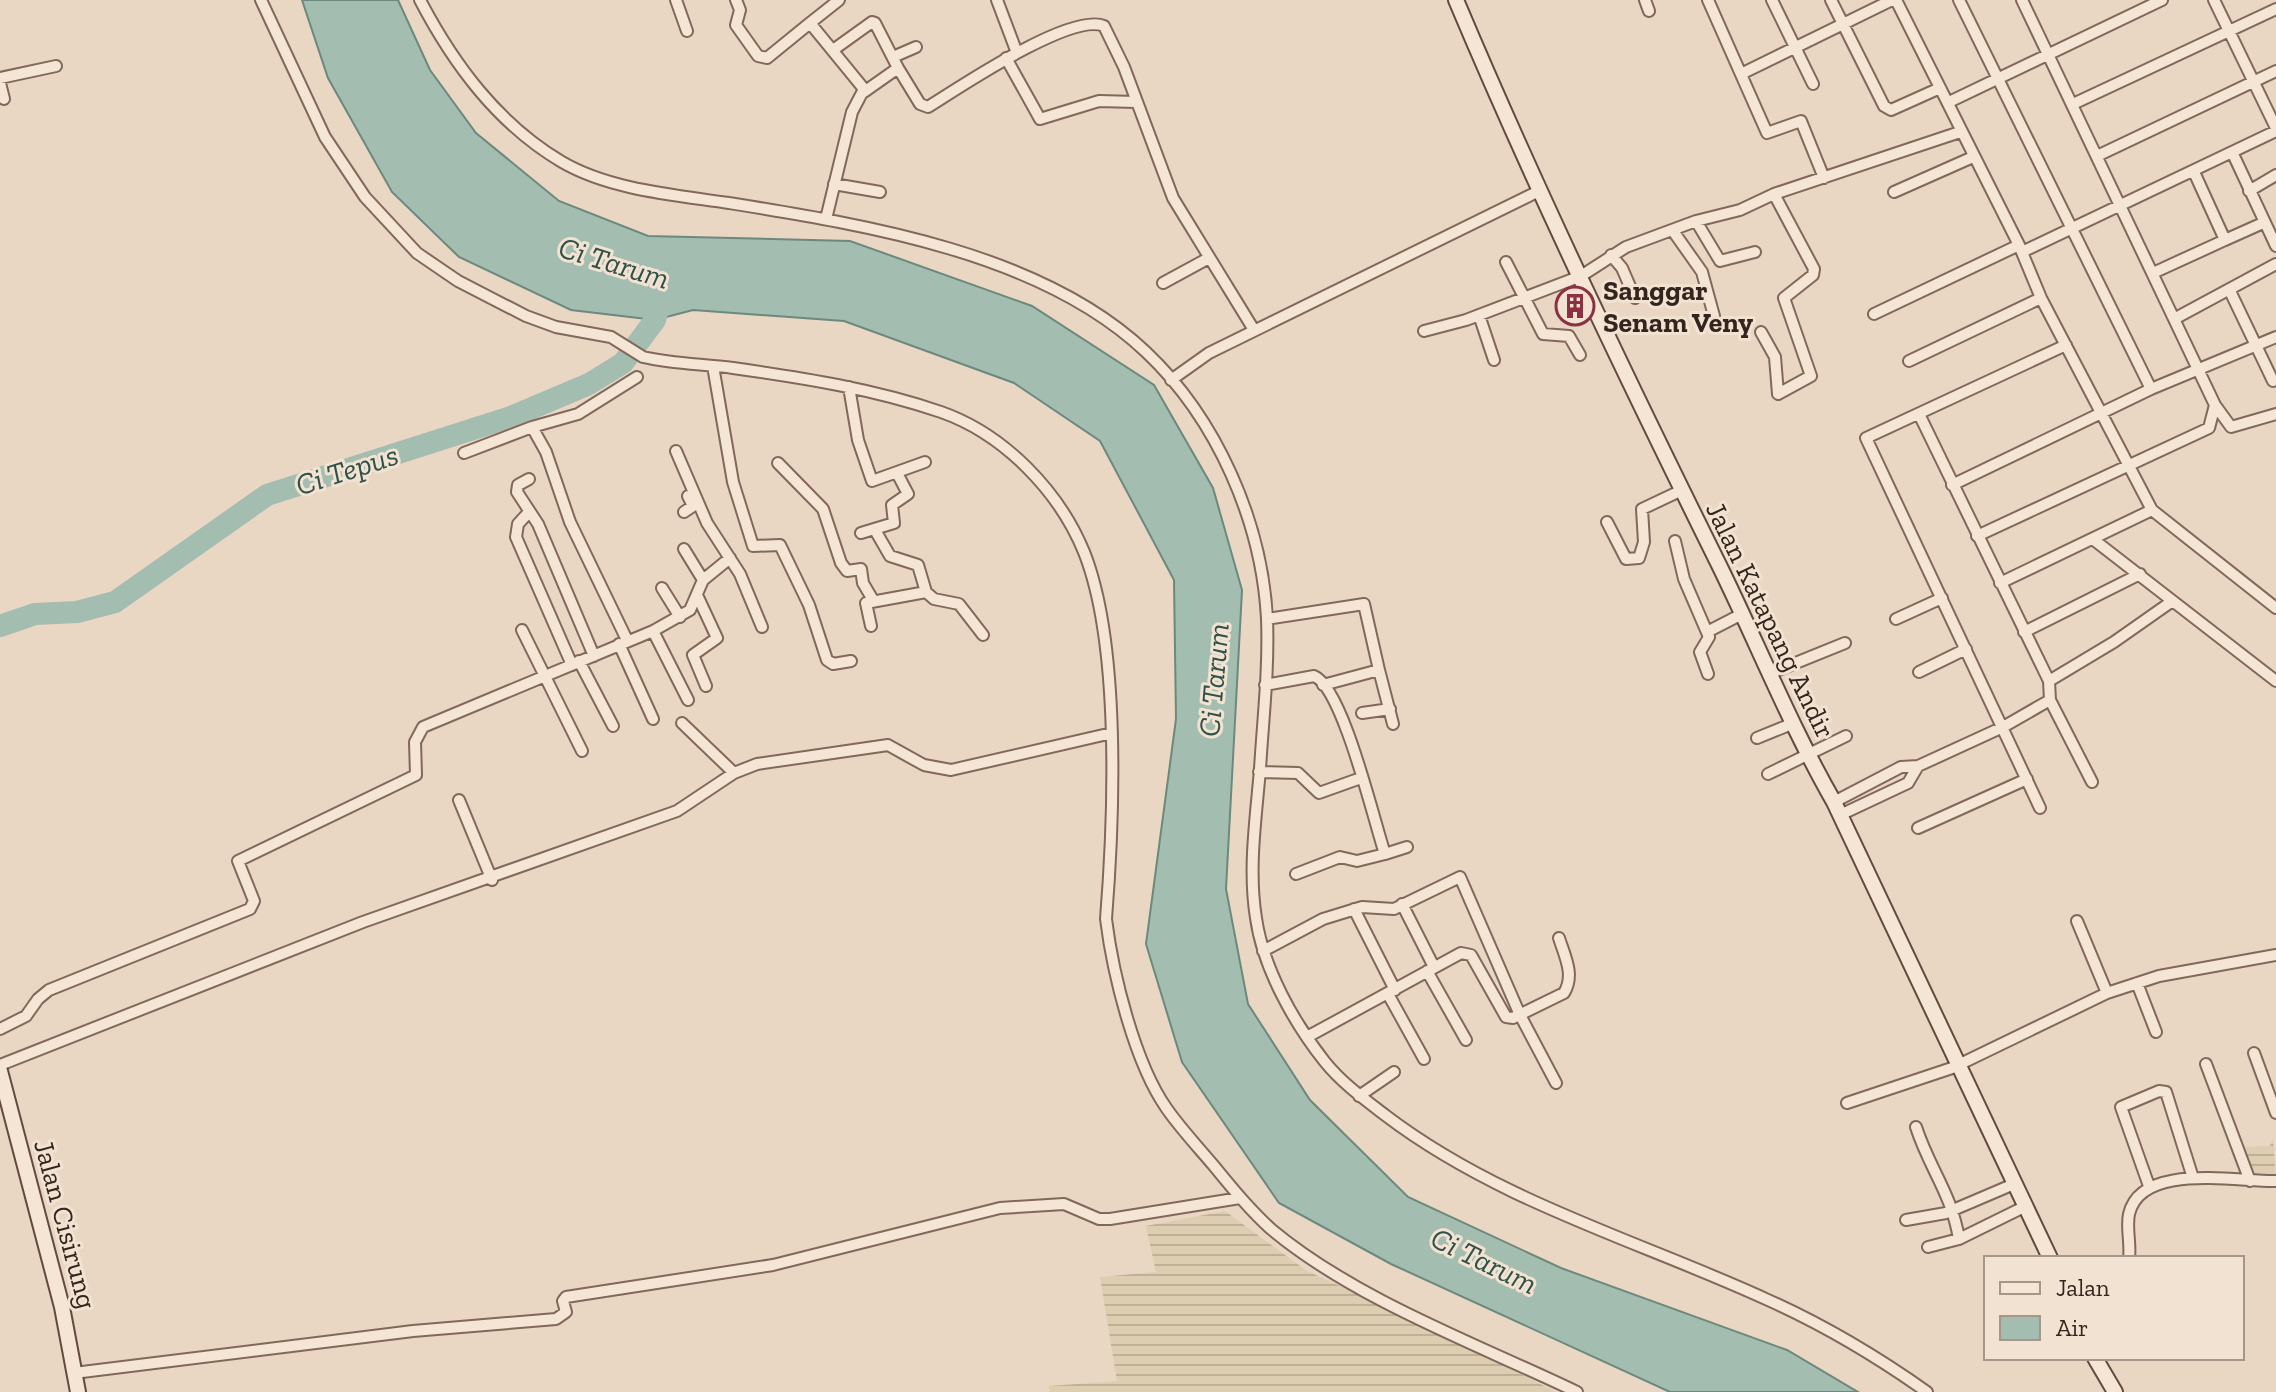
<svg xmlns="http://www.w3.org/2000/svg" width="2276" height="1392" font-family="'Zilla Slab',serif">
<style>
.farmland{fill:url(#farmland-rules)}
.water{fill:#a4bdb1;stroke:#6c897d;stroke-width:2}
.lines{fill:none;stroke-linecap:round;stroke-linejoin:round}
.river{stroke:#a4bdb1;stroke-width:22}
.street-casing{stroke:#82685b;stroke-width:14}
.secondary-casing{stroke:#634a3f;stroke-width:18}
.street{stroke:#f5e5d5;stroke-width:10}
.secondary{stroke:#f5e5d5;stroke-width:14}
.labels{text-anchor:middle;stroke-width:6;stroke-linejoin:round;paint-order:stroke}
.poi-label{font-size:28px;font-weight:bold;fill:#33241e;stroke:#f2e2d1;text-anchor:start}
.street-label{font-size:28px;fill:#33241e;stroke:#f2e2d1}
.water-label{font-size:30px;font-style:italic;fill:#2f5149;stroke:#f2e2d1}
</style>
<defs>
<pattern id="farmland-rules" width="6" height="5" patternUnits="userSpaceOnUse" patternTransform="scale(2)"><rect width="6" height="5" fill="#deceb1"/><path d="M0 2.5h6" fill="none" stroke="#bfb198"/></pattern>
</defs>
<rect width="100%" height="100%" fill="#e9d6c3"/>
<path class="farmland" d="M2273 1138 2276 1180 2255 1179 2242 1147 2270 1146Z
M1225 1211 1307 1271 1424 1324 1556 1392H1049V1386L1117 1381 1100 1277 1156 1272 1146 1226Z"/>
<path class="water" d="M302 0H398L430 70 476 133 559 201 648 236 850 241 1032 306 1154 385 1213 488 1242 590 1226 889 1248 1004 1310 1100 1408 1197 1561 1268 1787 1350 1858 1392H1670L1391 1264 1279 1203 1182 1062 1146 944 1176 719 1174 580 1100 441 1014 383 844 321 693 310 655 320 571 310 459 257 392 192 328 78Z"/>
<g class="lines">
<path class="river" d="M0 626 35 614 77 612 115 602 267 495 511 417 589 384 623 363 655 320 663 293"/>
<defs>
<path id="street" d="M261 0 325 137 365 197 417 253 458 281 526 316 556 327 611 337 643 357C673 364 704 364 733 368 804 378 874 389 941 412 1004 434 1059 491 1084 552 1121 645 1114 819 1106 919 1113 975 1135 1064 1167 1109 1181 1129 1198 1147 1214 1166 1232 1188 1250 1210 1271 1229 1356 1300 1477 1344 1577 1392
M420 0C454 65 498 124 562 162 610 190 676 195 729 203 866 225 1042 253 1146 352 1217 419 1262 522 1267 619 1269 669 1263 719 1260 769 1256 818 1248 869 1256 918 1263 968 1294 1023 1325 1062 1342 1083 1364 1099 1385 1115 1499 1202 1640 1241 1768 1300 1824 1325 1876 1356 1927 1392
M676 0 687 31
M736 0 740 10 736 25 758 56 767 58 810 23 864 89 852 112 826 219
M997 0 1017 53
M1645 0 1649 11
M1708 0 1767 133 1801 121 1824 178
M1772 0 1813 84
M1831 0 1884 106 1891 110 1940 88
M1896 0 2019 245 2041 298 2152 510 2276 608
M1959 0 2151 389
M2022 0 2215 405 2231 427 2276 414
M2214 0 2276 128
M810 23 839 0
M833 50 872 22 875 23 898 68 864 92
M893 57 916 47
M1006 58 1040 119 1099 101 1136 102
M898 68 920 104 928 107C960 87 1071 12 1104 26L1124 67 1173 198 1254 330
M1741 74 1892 0
M0 78 56 66
M0 83 4 99
M1949 102 2162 0
M2073 104 2276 9
M2233 154 2276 246
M2097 156 2276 71
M2194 172 2225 240 2263 223
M834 184 880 192
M2249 191 2276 175
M1894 192 1973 157
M1774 194 1960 132
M1696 221 1720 261 1755 252
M1673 231 1702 272 1714 316
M2022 252 2276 131
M1611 255 1622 268 1635 298
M1506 262 1543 334 1569 336 1580 355
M2153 273 2225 240
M1163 283 1207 259
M2229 289 2273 381
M1874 314 2019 245
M1479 315 1494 360
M2174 319 2276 264
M1424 331 1466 320 1581 276 1626 247 1696 221 1740 210 1774 194 1814 269 1813 275 1784 298 1811 376 1778 394 1775 357 1761 332
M1909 361 2041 298
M713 366 733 482 753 546 780 545 809 605 827 660 833 664 851 661
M1171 380 1209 353 1541 190
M849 387 858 440 872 481 925 462
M1919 414 2049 681 2050 700 2092 782
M532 427 546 452 570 522 627 640
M676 451 707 523 740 574 762 627
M464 453 532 427 578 414 637 377
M778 463 823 509 841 563 847 571 861 569 863 583 873 600
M529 479 518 485 517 492 538 524 594 656
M1952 485 2151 389 2276 337
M529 512 518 524 516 537 572 665
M684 512 693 506 688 496
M1607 522 1626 559 1639 558 1644 542 1642 509 1680 491
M861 533 894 523 892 505 908 494 897 473
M1977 536 2209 428 2215 405
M2094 540 2276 681
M1675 541 1684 579 1709 637 1700 652 1708 674
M703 580 730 558
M2000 583 2152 510
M662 588 680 617
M926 592 934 599 959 604 983 635
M697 595 717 638 693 655 706 686
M1267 619 1364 604 1379 670
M1896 619 1942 598
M871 626 866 603 926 592 918 565 890 556 875 530
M522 630 582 751
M653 631 688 700
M1707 632 1742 614
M2024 632 2140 574
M619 644 653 719
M579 661 613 726
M1919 672 1966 649
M1771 673 1845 643
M2049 681 2114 642 2171 602
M1265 685 1314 676C1343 688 1373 818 1385 854L1407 847
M1323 685 1379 670 1393 724
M1362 713 1390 709
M682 723 734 773
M1757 738 1794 723
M1259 772 1298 773 1319 793 1361 778
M1768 774 1846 736
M459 800 492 880
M1834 802 1901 767 1918 766 2003 727 2050 700
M2040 808 1866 438 2066 345
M1840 815 1908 783 1918 766
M1918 828 2027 779
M1296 874 1340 857 1357 861 1385 854
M1402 904 1434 967
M1354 909 1395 990
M2077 921 2107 993
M1263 951 1323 919 1362 907 1394 909 1460 877 1520 1015 1556 1083
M1427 971 1466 1040
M2137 983 2156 1032
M1388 994 1424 1059
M0 1029 26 1016 38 999 49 990 250 909 254 901 238 861 416 775 415 742 423 727 653 631 690 610 703 580 684 549
M1307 1037 1461 953 1471 955 1506 1017 1513 1018 1564 993C1575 975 1565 957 1559 938
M2254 1053 2276 1113
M2206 1064 2250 1181
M0 1065 363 922 677 811 734 773 757 764 888 745 924 765 951 770 1112 733
M1359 1096 1394 1072
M1847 1103 1952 1068 2107 993 2159 976 2276 955
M1916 1127C1930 1170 1951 1192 1959 1239L2026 1206
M2149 1186 2121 1107 2159 1091 2166 1092 2193 1178
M1906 1220 1946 1213 2014 1184
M1928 1247 1959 1239
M2129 1258C2131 1244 2126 1228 2129 1214 2141 1162 2236 1182 2276 1181
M74 1373 413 1331 556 1319 566 1312 563 1301 566 1297 773 1265 1000 1208 1064 1204 1099 1219H1110L1240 1198"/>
<path id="secondary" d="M1456 0C1537 192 1628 381 1720 567 1758 645 1791 727 1834 802L2050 1258
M0 1071 62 1307 78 1392
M2095 1358 2115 1392"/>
</defs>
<use href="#street" class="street-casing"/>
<use href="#secondary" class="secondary-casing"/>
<use href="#street" class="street"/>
<use href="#secondary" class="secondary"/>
</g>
<defs>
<symbol id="building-ring" viewBox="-11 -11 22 22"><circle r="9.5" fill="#f2e2d1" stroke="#8b3143" stroke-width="1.5"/><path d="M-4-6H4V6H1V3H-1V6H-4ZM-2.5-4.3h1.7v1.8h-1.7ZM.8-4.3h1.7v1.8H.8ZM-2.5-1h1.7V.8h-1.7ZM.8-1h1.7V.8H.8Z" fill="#8b3143"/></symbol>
</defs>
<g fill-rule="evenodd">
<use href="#building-ring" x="1553" y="284" width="44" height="44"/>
</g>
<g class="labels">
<g class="poi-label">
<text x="1603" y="300">Sanggar<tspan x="1603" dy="32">Senam Veny</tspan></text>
</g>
<g class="street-label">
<text transform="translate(1771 620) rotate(64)" y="10">Jalan Katapang Andir</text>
<text transform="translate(66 1224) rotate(75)" y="10">Jalan Cisirung</text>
</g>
<g class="water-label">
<text transform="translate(614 263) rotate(17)" y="10">Ci Tarum</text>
<text transform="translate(347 470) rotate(-18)" y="10">Ci Tepus</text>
<text transform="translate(1214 680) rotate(-85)" y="10">Ci Tarum</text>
<text transform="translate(1484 1261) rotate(26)" y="10">Ci Tarum</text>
</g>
</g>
<rect x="1984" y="1256" width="260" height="104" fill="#f2e2d1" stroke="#a69689" stroke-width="2"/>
<rect x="2000" y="1282" width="40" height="12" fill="#f5e5d5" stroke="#a69689" stroke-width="2"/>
<text x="2056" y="1296" font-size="24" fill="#33241e">Jalan</text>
<rect x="2000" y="1316" width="40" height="24" fill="#a4bdb1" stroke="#a69689" stroke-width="2"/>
<text x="2056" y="1336" font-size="24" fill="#33241e">Air</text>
</svg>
